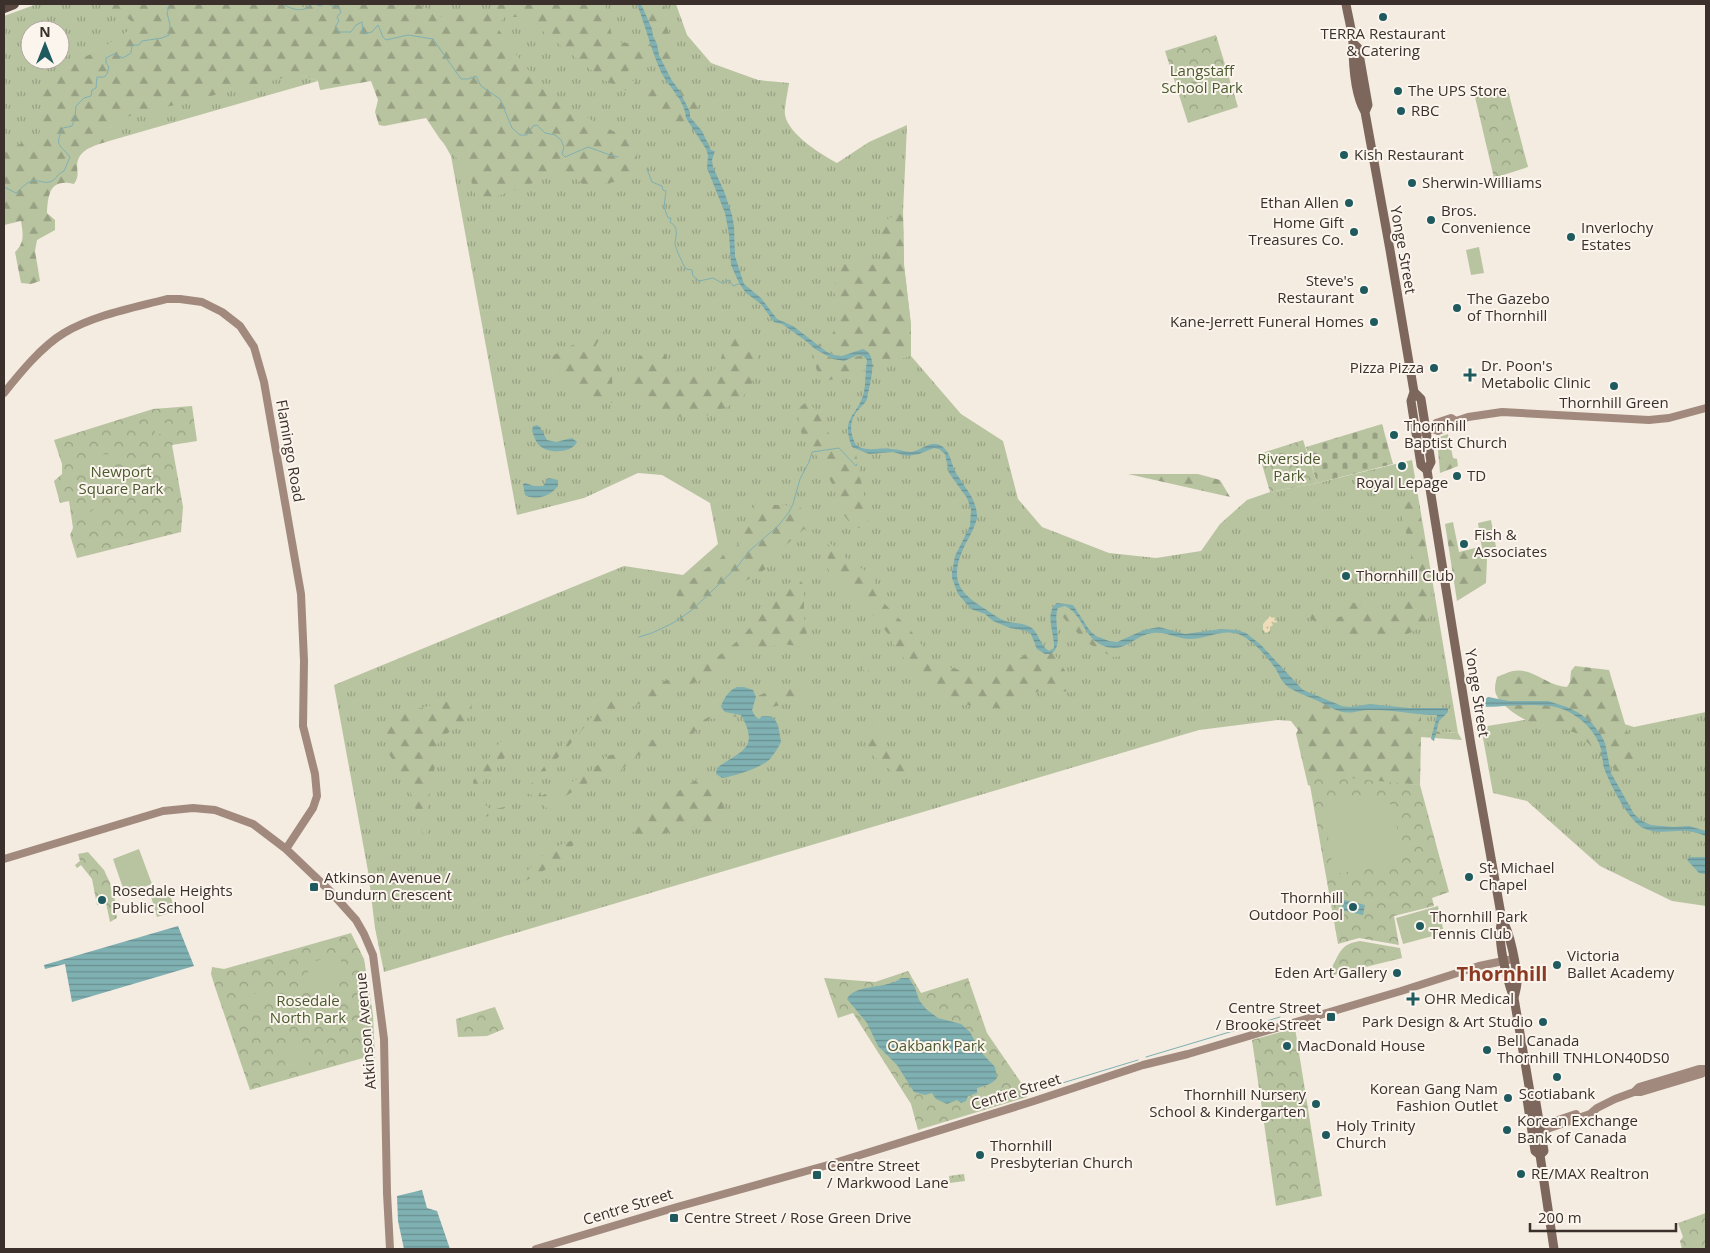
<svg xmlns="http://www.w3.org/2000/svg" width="1710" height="1253" font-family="'Open Sans',sans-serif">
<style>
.grass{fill:url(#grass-tufts);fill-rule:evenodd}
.forest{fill:url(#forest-firs)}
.sand{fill:url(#sand-dots)}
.cemetery{fill:url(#cemetery-stones)}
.park{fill:url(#park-crowns)}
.garden{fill:#b8c4a0}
.water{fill:url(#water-rules)}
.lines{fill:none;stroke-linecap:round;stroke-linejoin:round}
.stream{stroke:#7fb0b2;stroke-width:1}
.secondary{stroke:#a18a7d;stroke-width:8}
.primary{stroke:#7d675c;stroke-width:9}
.highway{stroke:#5c4a42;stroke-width:10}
.poi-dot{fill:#1f5a5e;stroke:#fbf5ee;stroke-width:2}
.labels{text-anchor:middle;stroke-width:4;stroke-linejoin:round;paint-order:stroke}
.poi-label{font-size:15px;fill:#3b302b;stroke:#fbf5ee;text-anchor:start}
.park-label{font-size:15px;fill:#4a5a2e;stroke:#fbf5ee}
.street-label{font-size:15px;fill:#3b302b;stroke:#fbf5ee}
.district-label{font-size:20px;font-weight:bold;fill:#8c3b22;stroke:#fbf5ee}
</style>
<defs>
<pattern id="grass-tufts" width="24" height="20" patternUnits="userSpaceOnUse" patternTransform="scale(1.25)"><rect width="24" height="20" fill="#b8c4a0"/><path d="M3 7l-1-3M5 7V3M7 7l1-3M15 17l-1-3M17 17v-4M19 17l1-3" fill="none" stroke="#97a083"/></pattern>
<pattern id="forest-firs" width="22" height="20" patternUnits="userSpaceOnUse" patternTransform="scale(1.25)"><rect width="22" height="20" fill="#b8c4a0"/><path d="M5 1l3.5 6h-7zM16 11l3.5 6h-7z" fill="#97a083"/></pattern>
<pattern id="sand-dots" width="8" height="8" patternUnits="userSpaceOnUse" patternTransform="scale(1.25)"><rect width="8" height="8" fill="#efdcb8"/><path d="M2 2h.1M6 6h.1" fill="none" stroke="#cebd9e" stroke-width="1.8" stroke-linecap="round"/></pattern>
<pattern id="cemetery-stones" width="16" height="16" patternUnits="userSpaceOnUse" patternTransform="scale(1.25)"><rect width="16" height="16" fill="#b8c4a0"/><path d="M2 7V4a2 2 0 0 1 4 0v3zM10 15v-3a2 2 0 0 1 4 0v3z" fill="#97a083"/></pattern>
<pattern id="park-crowns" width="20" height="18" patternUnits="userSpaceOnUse" patternTransform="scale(1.25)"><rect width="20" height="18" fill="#b8c4a0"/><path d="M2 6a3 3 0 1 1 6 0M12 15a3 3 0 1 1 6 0" fill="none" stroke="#97a083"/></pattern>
<pattern id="water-rules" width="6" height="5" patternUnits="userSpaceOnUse" patternTransform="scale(1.25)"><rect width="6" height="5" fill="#7fb0b2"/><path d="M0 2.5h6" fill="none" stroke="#699091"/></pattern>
</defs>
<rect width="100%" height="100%" fill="#f4ebe1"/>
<path class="grass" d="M37 4H676L687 35 711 63 758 80 789 83C788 91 784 108 785 115 789 135 821 154 837 163L869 142 907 125 903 212 904 265 911 325V356L961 414 1003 441 1018 499 1042 527 1109 553 1156 558 1201 551 1220 524 1247 500 1270 492 1317 483 1412 460 1458 733 1278 720 1199 730 384 972 375 928 368 871 334 685 624 566 683 575 718 544 710 503 662 475 638 473 584 498 517 515 451 156 388 42 300 74 318 81 109 141V129L113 125 4 155V16ZM30 30H60V60H30Z
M1582 711 1634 727 1706 712V906L1672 901 1600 866 1527 801 1493 793 1481 727Z"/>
<path class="forest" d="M105 4H294L306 8 310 4H418L442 17 490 10 497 7 496 4H605L612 36 616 42 628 43 647 33 644 4H664L671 52 685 56 691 61 688 63 667 62 652 57 645 58 628 71V78C648 91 657 89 679 82 693 89 705 115 699 131L683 128 670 120 664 113 647 105 631 93 602 79 535 25 518 17H504L499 24V30L514 52 549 96 600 125 635 141C642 157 633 160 629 175L614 182 586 187 566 171 487 200 477 198 472 187 471 175 440 139 426 118 384 126 379 125 375 112 378 100 371 81 320 90 318 81 299 74 122 118 109 129V141C98 145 83 147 78 160 75 169 81 174 74 184 50 178 48 194 47 213L55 220V230L37 240 35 251 40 281 31 284 21 283 15 252C25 242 23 234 21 221L4 225V153L28 140 38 138 42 123 43 94 57 76 74 62 91 54 103 53 108 44 131 29 132 22 123 14 105 6Z
M903 212 904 265 911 325V356L872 367 871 356 854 352 842 356 834 355 818 345 833 333 839 317 834 290 837 265 850 262 870 265 880 263V227L885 220Z
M605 328 595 347 601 360 608 362 611 367 614 403C589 399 573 392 555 375L571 382 550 364 552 356Z
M740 333 754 346 757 354V366L751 386 741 399 713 415 675 417 656 411 627 376C632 364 639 355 651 348L664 352 672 369 683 373 710 375 720 362 725 345Z
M815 349C823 355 837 362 847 360 853 358 857 355 863 356L867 361 865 370 823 382C817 371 811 361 815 349Z
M808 401 817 412 831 437 837 444 856 454 870 528H854L843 514 841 500 814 451 803 438 799 425 798 408Z
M1448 434 1453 458 1457 459 1458 466 1440 473 1437 438Z
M1198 474 1220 480 1230 497 1128 474Z
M1411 496 1417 497 1432 583 1431 613 1425 625 1402 637 1382 639 1361 636 1334 631 1309 618 1299 616 1281 606 1322 616 1341 617 1345 599 1375 612H1389L1404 606 1410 595 1411 555 1399 501Z
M756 504 799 506 803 511 813 533 837 548 846 558 871 575 883 602 911 631 936 664 976 674 988 673 997 667 1022 657 1036 645 1037 649 1051 654 1054 653 1075 687V692L1042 690 1029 695 1019 704 1009 705 1003 709 978 705H950L913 670 895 647 888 634 865 605 835 580 826 566 830 546 804 529 785 546 773 554 766 569 742 583 682 629 676 591 738 545 739 539 740 544 746 520Z
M1453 522 1459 552 1479 547 1487 559 1486 583 1457 601 1445 524Z
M798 578 804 585V617L808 641 805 647 783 644 738 652 724 666 709 677 626 709 602 724H587L567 748 539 778 541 796 588 774 606 757 687 727 769 691 811 687 814 685 816 691 797 700 742 716 709 719 692 734 661 745 637 756 620 771 591 781 552 804 549 810 529 793 495 814 485 817 478 809 473 781 500 742 512 739 509 753 482 783 480 797 488 808C516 814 535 777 550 759 562 743 579 731 593 716 597 713 598 707 602 704 610 698 622 699 631 696 638 693 644 687 651 685 660 681 671 680 680 677 700 669 719 657 735 643 755 627 777 586 798 578Z
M1065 606 1077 616 1087 634 1119 648 1128 644 1131 651 1125 656 1112 657 1086 642 1057 611 1058 608Z
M863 657 866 658 869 665V675L867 677 862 666Z
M1575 666 1609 670 1631 744 1632 755 1638 767 1635 772 1618 773 1579 734 1545 723 1535 725C1523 719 1495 704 1495 689 1495 685 1496 681 1497 677 1502 675 1508 672 1513 671 1532 667 1548 687 1567 687L1570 682 1571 671Z
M1293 688H1304L1324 704 1341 707H1401L1421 710V730L1458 733 1462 740 1421 737 1420 785 1379 783 1325 791 1308 785 1296 734 1298 730 1287 716 1289 710 1311 709 1308 703Z
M467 696C483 715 454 730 440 737L435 751V766L428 804 425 870 424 862 425 843 409 786 389 754 385 735 390 721 406 712Z
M872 721 877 723 891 753 904 763 906 771 904 776 899 777 867 751Z
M701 777 713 780C721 793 727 805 724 821L669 832 647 840 631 831 614 833 627 823Z
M573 840H577L562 860 522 883 519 879 548 850Z"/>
<path class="sand" d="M1270 616 1272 618 1275 617 1274 620 1278 622 1272 623 1273 625 1270 627V631L1266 633 1263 630V624Z"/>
<path class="cemetery" d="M1382 424 1393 464 1317 483 1306 447Z"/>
<path class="park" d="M1216 35 1238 107 1188 123 1165 51Z
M1507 87 1528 167 1494 178 1475 97Z
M192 406 197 441 172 445 183 507 181 532 77 558 70 535 73 528 69 501 60 503 54 481 62 474V464L54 440 153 409Z
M1303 440 1317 483 1270 492 1259 454Z
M1308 774 1420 785 1449 892 1432 898 1434 906 1394 916 1399 945 1359 938 1338 944Z
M88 852 104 870 110 883 117 918 110 922 106 903 97 905 92 879 81 865 77 868 75 865 80 861 78 854Z
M136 903 139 912 128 915 126 906Z
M351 933 364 959 373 1015 375 1059 363 1058 250 1090 215 987 211 974 212 967 224 969Z
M1360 941 1400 948 1402 958 1333 975 1331 969C1340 953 1340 944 1360 941Z
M908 971 921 993 968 978 987 1033 1022 1084 1027 1097 918 1130 911 1104 853 1013 838 1018 824 978 875 982Z
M495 1007 504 1029 487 1036 458 1037 456 1019Z
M1295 1028 1322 1196 1276 1206 1252 1040Z
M964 1174 965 1181 950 1183 949 1176Z
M1706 1213V1249H1682L1680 1241 1683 1237 1678 1223Z"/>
<path class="garden" d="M1218 88 1222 101 1204 107 1200 94Z
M1479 247 1484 273 1471 275 1466 250Z
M155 423H166V434H155Z
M114 454 115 481 90 482 89 455Z
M1383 468 1389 484 1381 487 1376 470Z
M1373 471 1379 488 1371 490 1366 474Z
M1363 474 1369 491 1361 493 1356 477Z
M98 506 106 516 92 527 84 517Z
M1491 520 1496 547 1482 549 1478 523Z
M1374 795C1380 797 1387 799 1391 805 1397 815 1400 850 1402 863L1335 874 1333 869 1323 804Z
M139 849 152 884 125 894 113 859Z
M168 888 175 911 157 917 150 893Z
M112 890 116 904 109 905 106 891Z
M1438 906 1444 933 1403 944 1396 918Z
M339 954 347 980 313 990 306 964Z
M264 991 267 1005 250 1009 247 996Z
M293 1042H302L309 1046 312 1055 308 1065 286 1070 283 1050 286 1046Z"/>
<path class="water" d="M637 4H641L652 29 653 36 657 44 659 55 671 79 679 90 690 112V117L702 131 711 150 715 151 712 160 713 167 724 191 732 215 734 226 735 256 744 284 761 298 777 319 793 326 827 352 834 355 842 356 863 349C880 355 869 385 867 399 865 404 862 405 859 409 849 420 849 432 856 445 868 453 878 447 892 449 898 449 905 452 911 452 922 451 931 438 943 447 952 454 951 467 958 476 966 489 977 500 977 517 976 526 969 537 965 545 944 588 967 597 999 618 1008 624 1019 622 1028 626 1039 630 1039 645 1049 651L1054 648V644C1053 630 1045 612 1057 603L1073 605 1090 631 1096 636 1109 641 1117 642 1144 630 1159 627 1185 634 1221 629 1237 630 1246 633 1261 645 1303 690 1342 706 1350 707 1370 704 1409 708H1448V712L1439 721 1434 741 1431 739 1437 715C1414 715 1391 709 1369 710 1357 710 1353 715 1339 711 1332 709 1325 704 1318 701 1308 696 1296 693 1287 686 1281 681 1279 674 1275 668 1266 655 1250 637 1235 633 1220 630 1205 639 1190 639 1177 639 1166 631 1153 633 1134 635 1125 654 1104 646 1084 639 1083 614 1065 606L1058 608C1052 622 1065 645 1051 654H1045L1037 649 1031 634 1027 631 1010 628 993 621 985 614 971 609 958 594 952 578V572L955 556 970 526 971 509 967 498 949 473 945 454 939 449 934 448 919 454 907 456 893 452 869 454 852 447C840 416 858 417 864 392 866 382 865 371 867 360L863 356 858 355 844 361 833 359 815 349 806 341 782 324 774 322 761 304 746 293 739 283 731 265 729 234 725 213 707 168 708 155 706 149 686 118C685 101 670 88 662 74 651 51 646 27 637 4Z
M537 425 540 427 547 440 556 442 572 438 577 442C572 453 549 454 540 446 536 443 534 436 532 431L533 426Z
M548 478 558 480V486C551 496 536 501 525 495L523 484 525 483 534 486H543Z
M737 687H744L753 690 756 697 752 710 755 716 759 719 762 716H769L774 718 778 725 781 742C778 748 774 754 770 759 761 768 735 776 722 778L716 774 717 768C739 751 761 750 741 715L725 712 721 707C723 699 729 690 737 687Z
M1488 697 1509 701H1548L1567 707 1579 713 1592 723 1601 735 1605 743 1611 773 1634 814 1642 821 1651 825 1673 827 1689 826 1706 831V836C1701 834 1694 832 1688 831 1674 830 1656 835 1643 828 1628 820 1610 784 1604 768 1602 761 1603 753 1600 746 1594 728 1576 713 1559 708 1538 702 1505 707 1483 707L1482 702Z
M1690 857H1706V874L1699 873 1687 860Z
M1344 900 1365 905 1363 915 1341 910Z
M178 926 194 966 72 1002 65 964 45 969 44 965Z
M901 978H909L915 988 919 1000 926 1009 938 1018 961 1024 970 1032 980 1051 995 1067 997 1078C993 1084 984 1086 977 1088V1093L968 1096 966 1101 961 1103 957 1100 947 1104 936 1099 932 1093 925 1095 914 1092 897 1065 878 1046 867 1023 847 999C855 983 887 990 901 978Z
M422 1190 427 1208 437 1211 450 1249H404L398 1221 397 1196Z"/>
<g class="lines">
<path class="stream" d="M283 4C291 10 306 13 312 4
M315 4 320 6 324 4
M329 4 332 6 339 8 341 12 337 17 339 21 335 27 338 32H351L356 25 362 22 363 34 372 32 378 25 383 37 386 40 408 35 433 39 461 79H468L476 76 481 86 500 99 512 128 520 135H527L533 126 537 125 545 133 555 135 561 140 564 147 562 154 565 157 588 147 610 155 618 157
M647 169 652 182 662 186 663 190 666 191 664 207 668 218H671L670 222C679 227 676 235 675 243 675 248 683 264 686 269L692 270 693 276 699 281 713 278 722 283 729 280 733 286 741 283
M4 187 16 193C21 189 25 183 32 181 38 179 45 185 52 181 57 178 57 174 64 171L70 157C60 144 54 147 63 128L72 126 75 118 76 106 84 98 91 96 92 90 96 88 97 77H104L107 74 109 67 106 63V58L114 54 123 58 131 53 132 45H139L142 41 162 38 169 35 170 25 167 13 170 4
M639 637 652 633 673 623 692 610 738 566 748 552 778 526 789 512 793 504 800 479 809 462 812 452 839 448 856 466 857 464
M1146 1057 1280 1017
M1001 1090 1010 1099 1024 1095
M1036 1091 1138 1060"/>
<path class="secondary" d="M4 393C20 373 42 346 64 333 94 315 133 308 167 299H180L202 302 222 312 240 326 254 347 264 382 301 594 304 661 303 726 315 774 317 796 313 808 286 849
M1433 429 1436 423 1451 418 1456 421
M1416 434 1433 429 1438 431 1453 425 1456 421 1468 417 1502 412 1649 420 1669 418 1706 408
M4 859 163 811 193 808 215 810 253 824 286 849 330 891 356 920 364 934 373 955 384 1039 387 1193 390 1249
M1634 1092 1639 1087 1699 1069H1706
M1537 1127 1576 1114
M1540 1127 1547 1129 1590 1114 1597 1108 1615 1099 1634 1092H1641L1701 1074 1706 1071
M536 1249 677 1207 828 1165 1034 1101 1143 1065 1188 1054 1401 991 1479 966 1513 959"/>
<path class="primary" d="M1346 4C1348 16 1352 30 1353 43 1353 62 1355 95 1365 112L1390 250 1414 392 1411 401 1421 465 1427 470
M1353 43 1358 48 1368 105 1365 112
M1414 392 1421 399 1431 462 1427 470 1471 745 1502 920C1510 931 1517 968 1517 982 1517 987 1515 993 1514 998
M1502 920C1496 939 1507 980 1514 998L1530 1092 1527 1099 1535 1151 1540 1155 1554 1249
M1530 1092 1535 1097 1544 1151 1540 1155"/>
<path class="highway" d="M4 8 14 4"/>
</g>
<g class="poi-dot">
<circle cx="1383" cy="17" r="5"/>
<circle cx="1398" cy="91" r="5"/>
<circle cx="1401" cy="111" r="5"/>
<circle cx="1344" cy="155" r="5"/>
<circle cx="1412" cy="183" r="5"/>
<circle cx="1349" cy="203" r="5"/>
<circle cx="1431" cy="220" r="5"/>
<circle cx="1354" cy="232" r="5"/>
<circle cx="1571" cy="237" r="5"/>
<circle cx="1364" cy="290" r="5"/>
<circle cx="1457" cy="308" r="5"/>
<circle cx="1374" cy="322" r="5"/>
<circle cx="1434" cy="368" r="5"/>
<path d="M1467.5 367.5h5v5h5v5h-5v5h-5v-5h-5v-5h5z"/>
<circle cx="1614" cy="386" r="5"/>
<circle cx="1394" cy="435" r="5"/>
<circle cx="1402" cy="466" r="5"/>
<circle cx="1457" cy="476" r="5"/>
<circle cx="1464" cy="544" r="5"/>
<circle cx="1346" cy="576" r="5"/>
<circle cx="1469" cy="877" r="5"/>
<rect x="309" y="882" width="10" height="10" rx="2.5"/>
<circle cx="102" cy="900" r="5"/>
<circle cx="1353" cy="907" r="5"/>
<circle cx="1420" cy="926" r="5"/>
<circle cx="1557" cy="965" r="5"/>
<circle cx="1397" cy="973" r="5"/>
<path d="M1410.5 991.5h5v5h5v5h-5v5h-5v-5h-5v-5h5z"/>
<rect x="1326" y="1012" width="10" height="10" rx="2.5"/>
<circle cx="1543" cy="1022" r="5"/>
<circle cx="1287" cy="1046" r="5"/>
<circle cx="1487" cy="1050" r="5"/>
<circle cx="1557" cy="1077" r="5"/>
<circle cx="1508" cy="1098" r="5"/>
<circle cx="1316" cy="1104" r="5"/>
<circle cx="1507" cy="1130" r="5"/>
<circle cx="1326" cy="1135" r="5"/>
<circle cx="980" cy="1155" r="5"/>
<circle cx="1521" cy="1174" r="5"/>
<rect x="812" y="1170" width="10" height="10" rx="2.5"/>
<rect x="669" y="1213" width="10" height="10" rx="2.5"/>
</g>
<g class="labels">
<g class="poi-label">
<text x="1383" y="39" text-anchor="middle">TERRA Restaurant<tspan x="1383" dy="17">&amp; Catering</tspan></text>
<text x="1408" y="96">The UPS Store</text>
<text x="1411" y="116">RBC</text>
<text x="1354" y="160">Kish Restaurant</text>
<text x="1422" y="188">Sherwin-Williams</text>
<text x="1339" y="208" text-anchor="end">Ethan Allen</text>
<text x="1441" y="216">Bros.<tspan x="1441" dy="17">Convenience</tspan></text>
<text x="1344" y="228" text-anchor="end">Home Gift<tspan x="1344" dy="17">Treasures Co.</tspan></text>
<text x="1581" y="233">Inverlochy<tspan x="1581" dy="17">Estates</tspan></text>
<text x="1354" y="286" text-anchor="end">Steve's<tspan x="1354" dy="17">Restaurant</tspan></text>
<text x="1467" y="304">The Gazebo<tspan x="1467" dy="17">of Thornhill</tspan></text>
<text x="1364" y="327" text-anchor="end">Kane-Jerrett Funeral Homes</text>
<text x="1481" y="371">Dr. Poon's<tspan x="1481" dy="17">Metabolic Clinic</tspan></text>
<text x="1424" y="373" text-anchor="end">Pizza Pizza</text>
<text x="1614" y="408" text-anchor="middle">Thornhill Green</text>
<text x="1404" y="431">Thornhill<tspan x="1404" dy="17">Baptist Church</tspan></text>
<text x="1467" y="481">TD</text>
<text x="1402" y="488" text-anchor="middle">Royal Lepage</text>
<text x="1474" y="540">Fish &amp;<tspan x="1474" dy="17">Associates</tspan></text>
<text x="1356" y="581">Thornhill Club</text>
<text x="1479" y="873">St. Michael<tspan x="1479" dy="17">Chapel</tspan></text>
<text x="324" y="883">Atkinson Avenue /<tspan x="324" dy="17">Dundurn Crescent</tspan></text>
<text x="112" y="896">Rosedale Heights<tspan x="112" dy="17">Public School</tspan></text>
<text x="1343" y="903" text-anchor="end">Thornhill<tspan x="1343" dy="17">Outdoor Pool</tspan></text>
<text x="1430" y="922">Thornhill Park<tspan x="1430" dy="17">Tennis Club</tspan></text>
<text x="1567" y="961">Victoria<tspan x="1567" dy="17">Ballet Academy</tspan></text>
<text x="1387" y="978" text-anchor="end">Eden Art Gallery</text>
<text x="1424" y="1004">OHR Medical</text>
<text x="1321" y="1013" text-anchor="end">Centre Street<tspan x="1321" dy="17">/ Brooke Street</tspan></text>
<text x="1533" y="1027" text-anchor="end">Park Design &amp; Art Studio</text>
<text x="1497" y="1046">Bell Canada<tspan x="1497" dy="17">Thornhill TNHLON40DS0</tspan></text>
<text x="1297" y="1051">MacDonald House</text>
<text x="1498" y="1094" text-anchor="end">Korean Gang Nam<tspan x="1498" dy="17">Fashion Outlet</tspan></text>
<text x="1557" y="1099" text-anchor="middle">Scotiabank</text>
<text x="1306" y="1100" text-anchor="end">Thornhill Nursery<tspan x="1306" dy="17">School &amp; Kindergarten</tspan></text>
<text x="1517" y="1126">Korean Exchange<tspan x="1517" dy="17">Bank of Canada</tspan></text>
<text x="1336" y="1131">Holy Trinity<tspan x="1336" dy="17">Church</tspan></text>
<text x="990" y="1151">Thornhill<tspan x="990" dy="17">Presbyterian Church</tspan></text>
<text x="827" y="1171">Centre Street<tspan x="827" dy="17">/ Markwood Lane</tspan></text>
<text x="1531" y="1179">RE/MAX Realtron</text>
<text x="684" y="1223">Centre Street / Rose Green Drive</text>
</g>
<g class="park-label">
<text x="1202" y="76">Langstaff<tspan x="1202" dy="17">School Park</tspan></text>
<text x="1289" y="464">Riverside<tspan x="1289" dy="17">Park</tspan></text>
<text x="121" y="477">Newport<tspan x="121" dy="17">Square Park</tspan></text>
<text x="308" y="1006">Rosedale<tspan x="308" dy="17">North Park</tspan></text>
<text x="936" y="1051">Oakbank Park</text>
</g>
<g class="street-label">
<text transform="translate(1403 250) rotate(80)" y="5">Yonge Street</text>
<text transform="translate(290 451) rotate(80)" y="5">Flamingo Road</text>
<text transform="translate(1477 693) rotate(81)" y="5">Yonge Street</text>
<text transform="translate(366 1031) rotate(-95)" y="5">Atkinson Avenue</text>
<text transform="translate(1016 1092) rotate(-17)" y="5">Centre Street</text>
<text transform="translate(628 1207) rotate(-17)" y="5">Centre Street</text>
</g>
<g class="district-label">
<text x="1502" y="981">Thornhill</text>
</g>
</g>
<rect width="1710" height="1253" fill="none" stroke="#3b302b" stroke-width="10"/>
<g transform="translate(45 45)"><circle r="24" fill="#fbf5ee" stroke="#aea6a0"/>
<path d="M0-4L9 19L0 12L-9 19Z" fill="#1f5a5e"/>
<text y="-8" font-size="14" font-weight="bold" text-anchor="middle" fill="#3b302b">N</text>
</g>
<path d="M1530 1223v8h146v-8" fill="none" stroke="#3b302b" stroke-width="2.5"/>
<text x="1538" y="1223" font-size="15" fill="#3b302b" stroke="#fbf5ee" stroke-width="4" paint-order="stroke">200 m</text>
</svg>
